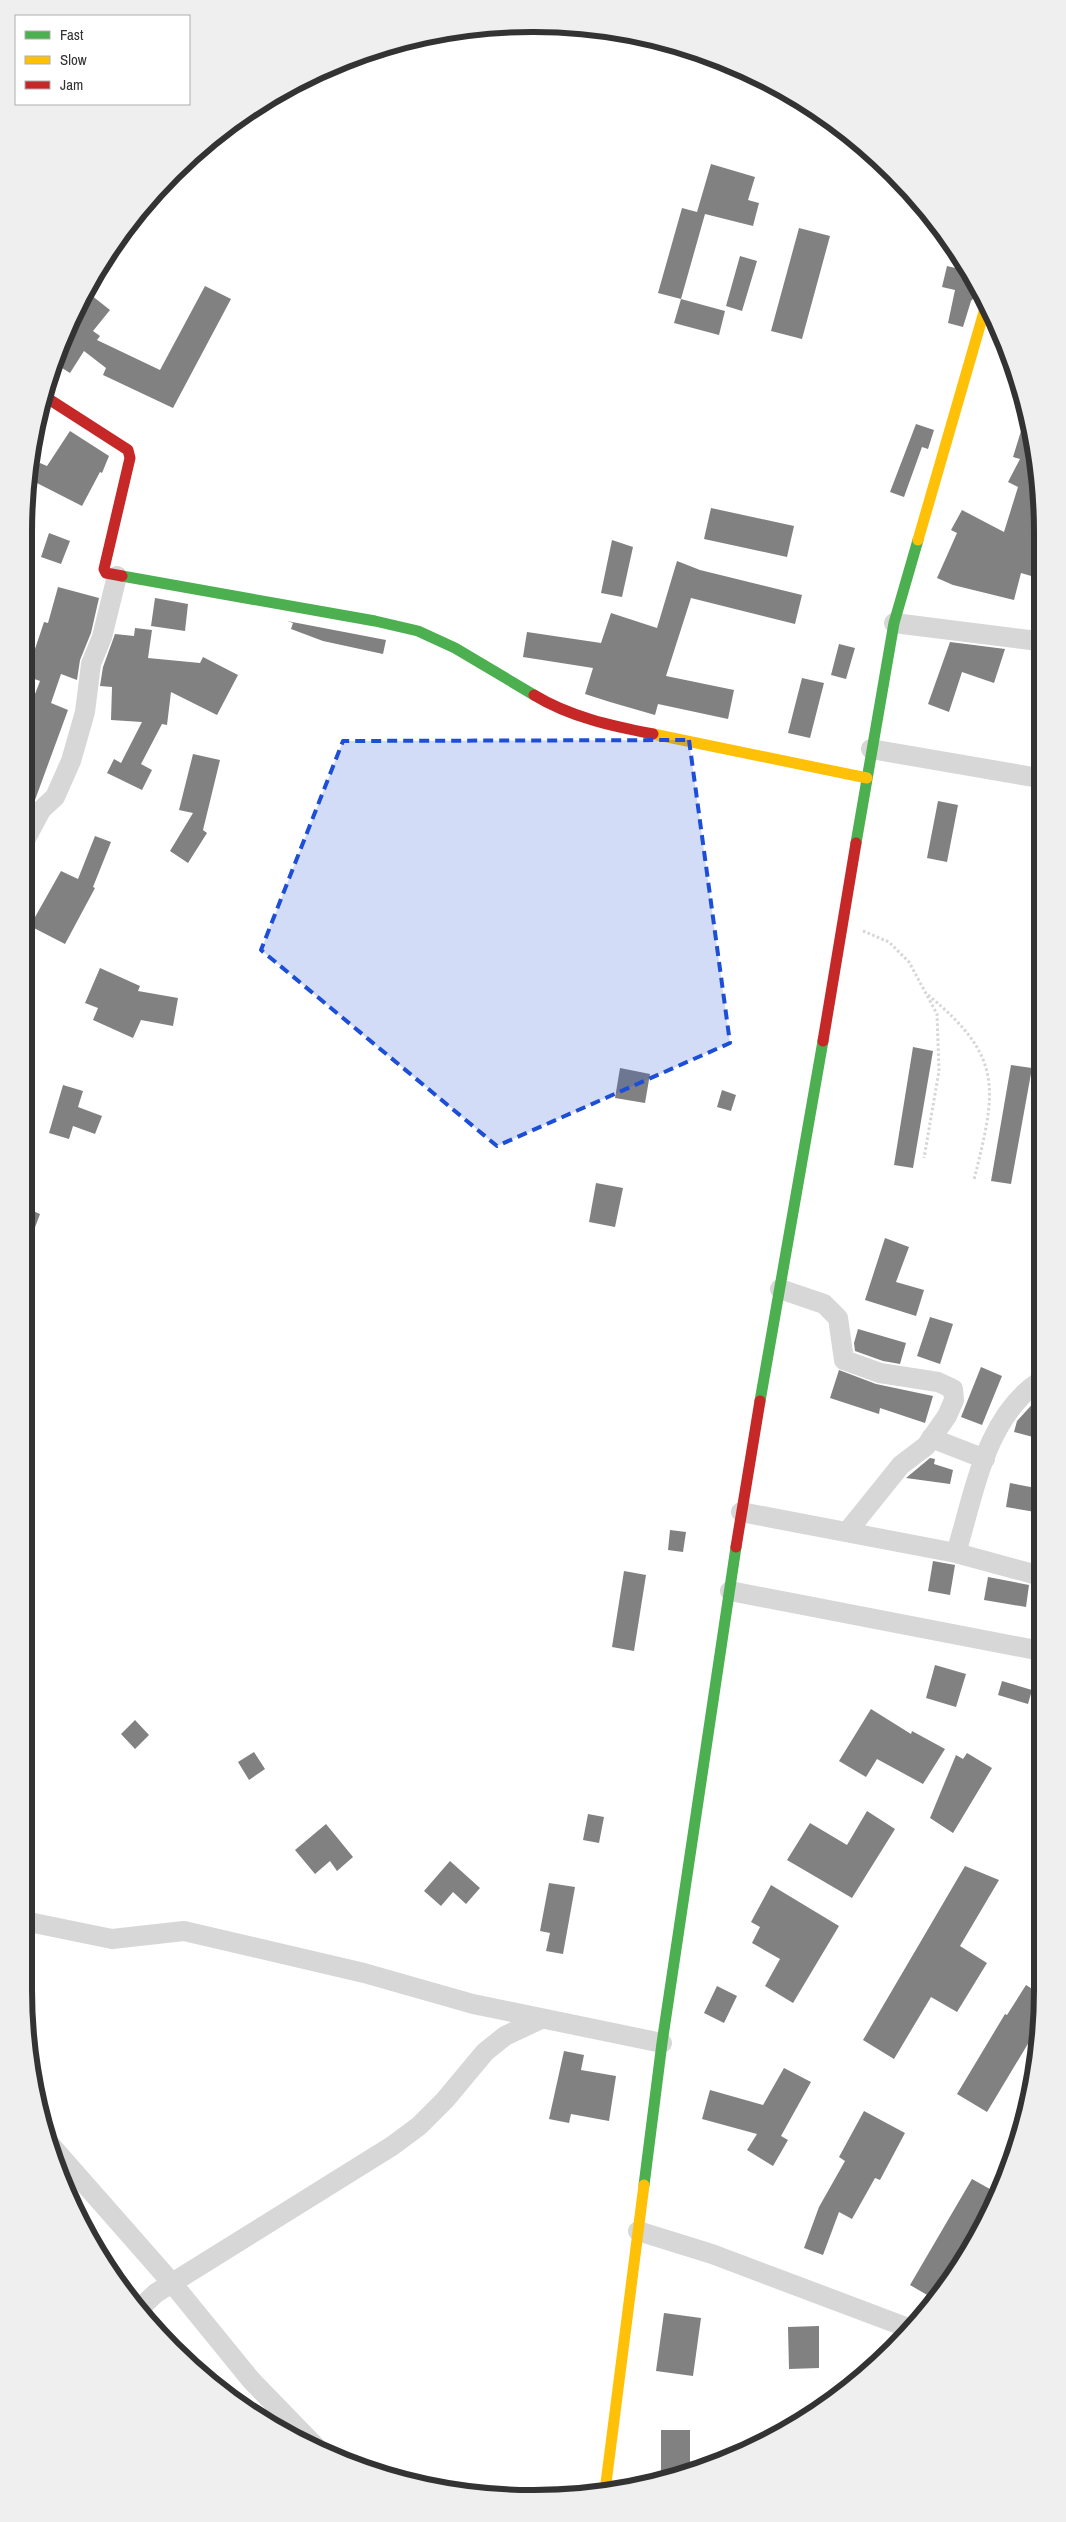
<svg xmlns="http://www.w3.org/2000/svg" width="1066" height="2522" font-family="'Archivo Narrow',sans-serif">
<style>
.building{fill:#818181}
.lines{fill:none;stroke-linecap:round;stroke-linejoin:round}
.path{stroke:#d6d6d6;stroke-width:3;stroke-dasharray:2.5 2.5;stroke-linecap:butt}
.street{stroke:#d7d7d7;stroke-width:20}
.fast{stroke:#4caf50;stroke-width:11}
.slow{stroke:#ffc107;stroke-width:11}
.jam{stroke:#c62828;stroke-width:11}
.marked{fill:#1d4ed8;fill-opacity:0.2;stroke:#1d4ed8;stroke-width:4;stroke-dasharray:10 6;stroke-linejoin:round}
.rim{fill:none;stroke:#333;stroke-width:6}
</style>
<rect width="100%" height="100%" fill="#fff"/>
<path class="building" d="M711 164 755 177 748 200 759 203 753 226 705 214 681 299 658 293 682 208 697 212Z
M799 228 830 236 802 339 771 331Z
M740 256 757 261 742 311 726 306Z
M947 266 968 271 979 292 971 301 963 327 948 323 955 290 942 287Z
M205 286 231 299 173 408 103 375 106 368 84 351 70 373 54 363 86 291 110 310 93 331 100 336 97 340 160 370Z
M681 299 725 311 719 335 674 323Z
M1025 418 1038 466V578L1021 573 1014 600 953 585 937 578 957 533 951 530 962 510 1004 532 1018 487 1008 482 1020 459 1013 457Z
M916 424 934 430 928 449 922 447 904 497 890 492Z
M70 431 109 456 102 473 100 472 82 506 31 480 40 463 47 466Z
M711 508 794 526 787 557 704 539Z
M49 533 70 541 61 564 41 557Z
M612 540 633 547 622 597 601 593Z
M677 561 700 570 802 595 795 624 691 598 666 676 734 690 728 719 658 704 655 715 610 702 585 694 593 668 523 657 527 632 601 643 611 613 657 628Z
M58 587 99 598 91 633 80 660 77 680 61 674 51 703 68 710 35 800 24 817V723L40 681 26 676 44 622 48 623Z
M155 598 188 604 185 631 151 626Z
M287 621 386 640 383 654 323 641 291 629 293 623Z
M135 628 152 630 148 658 200 663 203 657 238 675 217 715 171 692 167 725 162 724 141 764 152 770 142 790 107 773 114 759 121 763 142 722 111 720 112 687 100 686 103 667 115 634 134 636Z
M950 642 1005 649 994 683 962 672 949 712 928 704Z
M839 644 855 648 846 679 831 675Z
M802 678 824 683 810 738 788 733Z
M193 754 220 760 203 830 207 833 188 863 170 851 193 813 179 810Z
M938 801 958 805 947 862 927 858Z
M95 836 111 842 93 887 95 888 65 944 30 926 61 871 78 879Z
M100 968 140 986 138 991 178 998 173 1026 141 1020 133 1038 93 1020 98 1008 85 1003Z
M913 1047 933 1051 913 1168 894 1165Z
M1011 1065 1032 1068 1011 1184 991 1181Z
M620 1068 650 1074 645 1103 615 1098Z
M63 1085 83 1091 78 1107 102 1116 95 1134 73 1126 69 1139 49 1133Z
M722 1090 736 1095 731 1111 717 1107Z
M596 1183 623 1188 615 1227 589 1222Z
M24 1207 40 1214 25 1254 24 1253Z
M885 1238 909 1247 896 1282 924 1290 916 1316 865 1300Z
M930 1317 953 1324 940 1364 917 1356Z
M858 1329 906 1343 900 1364 883 1361 855 1351 854 1343Z
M981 1367 1002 1376 982 1425 961 1417Z
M839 1370 876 1384 933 1396 925 1423 880 1408 879 1414 830 1398Z
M1038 1398 1041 1399V1411L1033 1437 1014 1432 1017 1421Z
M930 1458 935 1459 934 1464 953 1470 950 1484 906 1478Z
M1010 1483 1041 1489V1513L1006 1507Z
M670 1530 686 1532 683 1552 668 1550Z
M933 1561 955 1565 950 1595 928 1591Z
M624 1571 646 1575 634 1651 612 1647Z
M988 1577 1029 1585 1026 1607 984 1600Z
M935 1665 966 1674 956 1707 926 1698Z
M1002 1681 1032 1690 1028 1704 998 1695Z
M871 1709 911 1734 912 1731 945 1749 923 1784 877 1759 866 1777 839 1761Z
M135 1720 149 1735 135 1749 121 1734Z
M254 1752 265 1769 249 1780 238 1762Z
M967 1753 992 1768 953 1833 930 1818 956 1755 963 1759Z
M867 1811 895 1829 852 1898 787 1860 810 1823 847 1845Z
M588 1814 604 1817 599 1843 583 1840Z
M326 1824 353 1857 337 1871 330 1861 315 1874 295 1850Z
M450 1861 480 1888 466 1904 453 1892 441 1906 424 1891Z
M965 1866 999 1880 960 1946 987 1963 957 2012 931 1997 894 2059 863 2040Z
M549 1883 575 1887 563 1954 546 1951 550 1933 540 1931Z
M771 1885 839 1926 793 2003 765 1986 780 1959 752 1943 760 1927 751 1922Z
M1026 1985 1042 1995 1039 2019 1032 2030 1035 2032 987 2112 957 2094 1005 2014 1007 2015Z
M717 1986 737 1996 724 2023 704 2013Z
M564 2051 584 2055 581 2070 616 2076 609 2121 571 2114 569 2123 549 2119Z
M784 2068 811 2082 781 2136 788 2140 773 2166 747 2150 757 2134 702 2119 710 2090 763 2105Z
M864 2111 905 2133 880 2180 875 2178 852 2219 839 2212 823 2255 804 2248 819 2207 845 2161 839 2157Z
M972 2179 997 2193 986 2217 956 2268 934 2299 910 2285Z
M664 2313 701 2318 693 2376 656 2371Z
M819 2326V2368L789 2369 788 2327Z
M661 2430H690V2473L661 2481Z"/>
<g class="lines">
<path class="path" d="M863 931 889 942 909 962 937 1014 939 1071 924 1158
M928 995C1005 1058 996 1090 974 1180"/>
<path class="street" d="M894 623 1038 641
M871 749 1039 778
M24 842 41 810 55 797 71 761 85 712 91 664 102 637 117 576
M780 1289 824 1304 838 1318 844 1360 880 1373 938 1382 953 1389 954 1400 947 1416 926 1446 901 1465 847 1532
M931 1438 985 1459
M741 1512 956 1553 1041 1576
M956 1553C974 1495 985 1417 1040 1381
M730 1591 1041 1651
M24 1921 112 1939 184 1931 364 1973 473 2004 662 2043
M48 2142 172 2283 251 2380 317 2448
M638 2231 712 2254 911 2329
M139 2309 156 2293 392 2146 419 2126 445 2100 485 2052 505 2036 541 2019"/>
<path class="fast" d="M122 576 375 621 418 631 455 648 534 695
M856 843 894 623 918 540
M760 1401 823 1041
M644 2185 662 2043 736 1547"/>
<path class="slow" d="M918 540 986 305
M653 734 867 778
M605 2491 644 2185"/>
<path class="jam" d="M44 396 128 450 130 458 104 569 106 573 122 576
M534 695C570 717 612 726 653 734
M823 1041 856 843
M736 1547 760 1401"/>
</g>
<path class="marked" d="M689 740 730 1043 497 1146 261 950 343 741Z"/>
<path d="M0 0H1066V2522H0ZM532 32H534A500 500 0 0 1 1034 532V1990A500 500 0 0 1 534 2490H532A500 500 0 0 1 32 1990V532A500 500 0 0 1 532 32Z" fill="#efefef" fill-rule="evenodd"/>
<path class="rim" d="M532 32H534A500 500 0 0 1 1034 532V1990A500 500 0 0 1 534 2490H532A500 500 0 0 1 32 1990V532A500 500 0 0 1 532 32Z"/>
<rect x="15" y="15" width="175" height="90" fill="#ffffff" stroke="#adadad"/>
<rect x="25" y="31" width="25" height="8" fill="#4caf50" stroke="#adadad"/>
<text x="60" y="40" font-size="15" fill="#333333">Fast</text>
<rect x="25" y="56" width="25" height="8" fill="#ffc107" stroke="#adadad"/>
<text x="60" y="65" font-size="15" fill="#333333">Slow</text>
<rect x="25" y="81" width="25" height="8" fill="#c62828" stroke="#adadad"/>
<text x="60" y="90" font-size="15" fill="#333333">Jam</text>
</svg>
